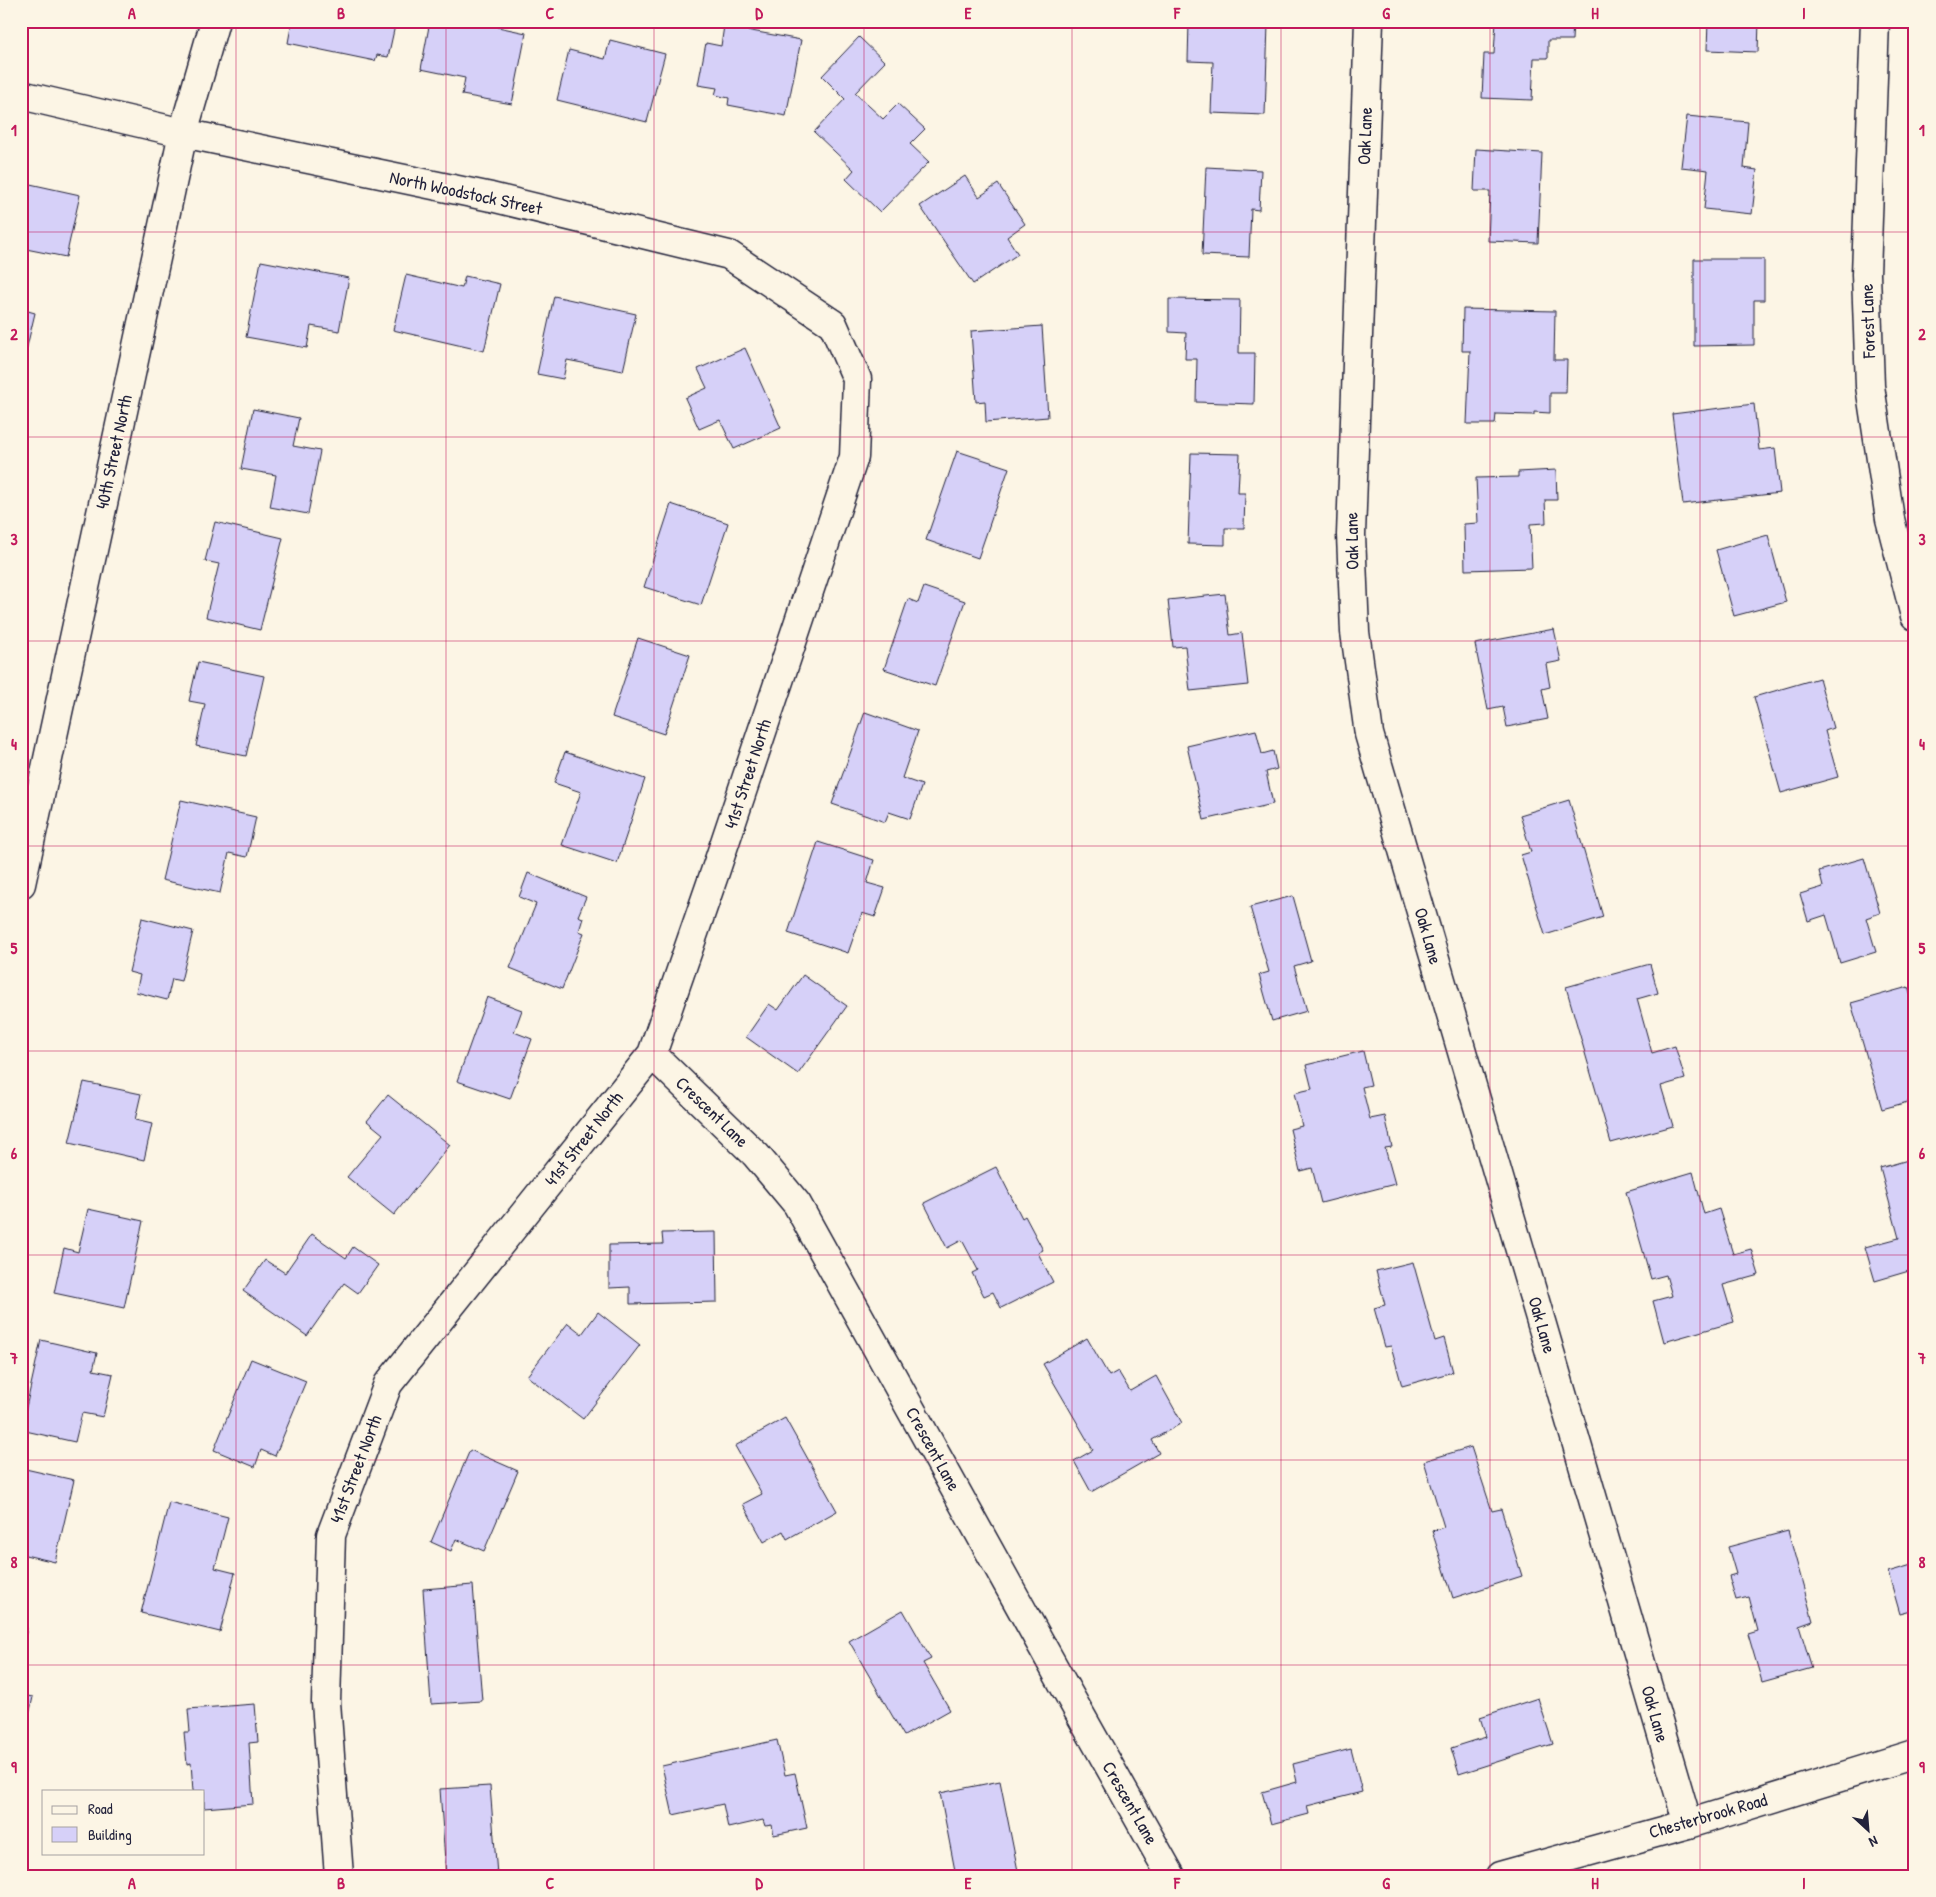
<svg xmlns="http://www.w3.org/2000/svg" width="1936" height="1897" font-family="'Patrick Hand',sans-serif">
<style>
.building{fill:#d6d0f8;stroke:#22223b}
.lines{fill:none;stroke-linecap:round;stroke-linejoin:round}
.minor-casing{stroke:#22223b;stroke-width:31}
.minor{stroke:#fcf5e5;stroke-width:28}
.grid{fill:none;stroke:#c2185b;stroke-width:1;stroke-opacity:0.55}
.labels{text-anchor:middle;stroke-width:4;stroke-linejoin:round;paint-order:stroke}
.street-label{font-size:18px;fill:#22223b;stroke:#fcf5e5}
.neatline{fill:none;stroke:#c2185b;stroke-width:2}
.grid-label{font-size:16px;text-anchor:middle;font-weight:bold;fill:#c2185b}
</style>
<rect width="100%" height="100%" fill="#fcf5e5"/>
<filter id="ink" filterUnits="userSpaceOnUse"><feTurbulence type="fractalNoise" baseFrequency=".02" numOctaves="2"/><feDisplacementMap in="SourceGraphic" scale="10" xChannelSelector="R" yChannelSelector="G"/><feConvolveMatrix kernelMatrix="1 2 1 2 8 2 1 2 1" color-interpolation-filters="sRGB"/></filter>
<g filter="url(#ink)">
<path class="building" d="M292 21H396L388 57 377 55 375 61 288 43Z
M430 21H499L498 27 526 33 512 104 462 95 465 78 421 69Z
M1496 21H1573L1572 40H1548V58H1534L1532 100 1482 98 1484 54H1494Z
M1708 21H1759L1758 52 1707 50Z
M1189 22 1268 24 1265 115 1211 113 1213 62 1188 61Z
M724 26 801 40 786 116 728 105 729 98 715 95 717 88 698 85 706 43 721 46Z
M859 37 885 62 855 93 883 119 898 104 925 129 910 144 929 162 880 212 846 179 854 170 814 132 845 99 822 76Z
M610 40 665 54 647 122 557 100 569 50 605 59Z
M1687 116 1748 122 1744 168 1757 170 1752 214 1704 209 1708 170 1681 167Z
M1476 149 1542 153 1538 243 1488 241 1490 191H1474Z
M1206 167 1261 170 1259 210 1251 209 1249 257 1202 255Z
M965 176 979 197 998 184 1025 224 1007 237 1018 254 973 284 920 206Z
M21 182 80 195 66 257 21 248Z
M1694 259H1764V300H1754V345L1694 346Z
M261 261 349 278 339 331 311 326 307 348 246 337Z
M406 275 462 288 465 276 500 284 484 351 393 330Z
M554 296 636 314 623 371 567 360 563 379 537 374Z
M1169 299 1240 300 1239 353H1255L1254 404 1196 402 1197 359H1185L1186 333 1169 332Z
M21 309 35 313 21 372Z
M1463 309 1555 311 1554 360H1567L1566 393H1550V413L1534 412V415L1496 414 1495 424H1467L1470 351H1462Z
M1042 326 1048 417 986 422 985 401 976 402 971 331Z
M745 348 781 428 734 449 720 420 699 429 685 398 707 388 698 369Z
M1754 404 1759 450 1775 448 1780 493 1683 504 1672 414Z
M253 409 299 418 293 446 320 451 308 514 270 507 276 475 241 469Z
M957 451 1009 468 978 558 926 540Z
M1191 453 1240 454 1238 493H1245L1244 528H1225V545L1188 544Z
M1556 470 1557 500H1545L1546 523 1530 524 1532 568 1465 570 1464 524 1478 523 1476 478 1518 477V472Z
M671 504 728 523 701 605 644 587Z
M215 522 283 538 260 630 206 617 219 564 205 561Z
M1768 535 1786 602 1734 616 1716 550Z
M924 587 965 601 935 686 884 669 908 599 918 603Z
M1225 594 1230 635 1242 633 1248 685 1190 691 1185 646 1173 647 1168 600Z
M1554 629 1561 661 1546 664 1550 687 1542 689 1548 719 1507 727 1503 707 1488 710 1475 644Z
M638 638 690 655 664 734 612 717Z
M198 662 264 676 246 756 196 746 205 704 189 701Z
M1819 678 1833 728 1825 731 1838 777 1781 793 1754 697Z
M865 712 918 731 902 778 922 785 910 819 889 812 885 822 832 804Z
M1256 730 1262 754 1273 751 1277 769 1266 772 1273 804 1204 820 1187 746Z
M565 752 645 779 617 863 562 845 581 792 554 783Z
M181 800 256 817 247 857 229 853 220 893 162 880Z
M1569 800 1603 917 1545 935 1521 855 1531 852 1520 815Z
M818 842 874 860 867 883 885 888 875 917 862 913 848 953 788 933Z
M1864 858 1880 913 1866 918 1876 952 1840 963 1826 915 1808 921 1800 894 1823 887 1819 871Z
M528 873 586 897 578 916 583 918 579 931 584 933 562 989 510 968 536 904 519 897Z
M1293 896 1311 961 1294 966 1307 1011 1272 1021 1259 975 1269 972 1250 907Z
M142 918 193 931 181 981 172 979 167 1000 136 992 140 975 129 972Z
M1650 964 1658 993 1637 999 1652 1053 1675 1046 1685 1079 1661 1086 1673 1126 1611 1143 1566 987Z
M803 975 847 1006 798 1074 746 1037 769 1004 778 1010Z
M1908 987 1915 1010V1100L1882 1109 1851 1003Z
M487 997 522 1010 514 1032 532 1039 510 1099 457 1081Z
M1363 1051 1371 1085 1362 1087 1370 1119 1385 1116 1392 1147 1385 1148 1395 1184 1321 1203 1312 1168 1300 1171 1290 1129 1302 1126 1294 1093 1312 1089 1306 1065Z
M84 1082 141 1094 135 1120 152 1124 144 1160 69 1143Z
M388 1095 450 1145 394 1215 347 1177 383 1134 367 1121Z
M1915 1158V1281L1912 1282 1909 1271 1875 1281 1865 1247 1899 1238 1880 1168Z
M996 1167 1022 1218 1025 1216 1043 1250 1038 1253 1053 1282 1001 1308 993 1292 984 1296 972 1273 978 1270 962 1240 947 1248 924 1203Z
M1693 1172 1704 1214 1719 1209 1733 1254 1751 1249 1759 1275 1723 1285 1734 1322 1664 1342 1653 1301 1672 1296 1666 1275 1651 1279 1626 1192Z
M88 1209 143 1221 124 1308 54 1293 64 1248 78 1252Z
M716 1232 717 1302 630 1304V1287L609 1288V1245L663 1244 662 1233Z
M312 1234 346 1258 353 1247 378 1265 358 1293 344 1283 307 1336 243 1291 265 1260 285 1273Z
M1413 1262 1435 1341 1444 1338 1453 1372 1402 1386 1391 1346 1385 1347 1374 1308 1385 1305 1376 1271Z
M598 1312 640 1345 583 1419 527 1376 568 1323 582 1334Z
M1087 1338 1109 1376 1118 1371 1130 1391 1156 1376 1182 1423 1152 1440 1159 1453 1091 1492 1074 1461 1093 1450 1043 1364Z
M41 1340 97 1353 93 1370 113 1374 103 1417 82 1413 75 1442 21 1430Z
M251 1359 306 1381 275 1456 261 1450 255 1467 214 1450Z
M785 1418 837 1511 787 1539 783 1531 764 1542 743 1504 762 1494 735 1446Z
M1471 1447 1492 1511 1501 1509 1522 1576 1453 1598 1432 1531 1444 1527 1424 1461Z
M470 1450 518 1471 484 1551 456 1539 451 1551 431 1542Z
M21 1468 74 1480 55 1562 21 1554Z
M169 1502 228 1517 215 1568 235 1573 220 1632 141 1613Z
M1788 1531 1813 1621 1799 1626 1812 1668 1762 1682 1748 1634 1758 1631 1749 1597 1736 1600 1729 1576 1736 1574 1728 1547Z
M1915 1564V1610L1900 1614 1888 1572Z
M473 1585 482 1701 431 1704 423 1589Z
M903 1610 931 1659 923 1663 950 1710 904 1736 849 1641Z
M21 1626 27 1628 21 1655Z
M21 1695 33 1697 25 1733 21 1732Z
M1538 1698 1553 1744 1459 1774 1451 1748 1486 1737 1480 1717Z
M255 1704 258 1742 249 1743 253 1804 204 1808V1791H193L191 1763 187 1764 184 1732H190L188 1709Z
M777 1740 785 1775 795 1773 807 1828 774 1835 772 1825 765 1826 763 1820 728 1828 723 1804 673 1815 662 1766Z
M1351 1749 1362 1792 1307 1806 1309 1814 1271 1824 1262 1792 1297 1782 1293 1764Z
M1000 1781 1019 1876H956L940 1793Z
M490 1786 497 1875 446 1876 440 1789Z"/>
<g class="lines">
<defs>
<path id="minor" d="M1369 21 1351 535 1355 632 1369 734 1688 1824
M1875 21 1866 274 1870 386 1890 519 1915 616
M21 95 183 133 491 197 729 255 833 324 857 379 854 457 715 872 652 1054 388 1384 331 1535 326 1702 339 1876
M21 884 183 133 215 21
M652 1054 756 1155 797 1204 1067 1691 1171 1876
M1500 1876 1688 1824 1915 1754"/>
</defs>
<use href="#minor" class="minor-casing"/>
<use href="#minor" class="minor"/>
</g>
</g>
<path class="grid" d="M236 21V1876M446 21V1876M654 21V1876M864 21V1876M1072 21V1876M1281 21V1876M1490 21V1876M1700 21V1876M21 232H1915M21 437H1915M21 641H1915M21 846H1915M21 1051H1915M21 1255H1915M21 1460H1915M21 1665H1915"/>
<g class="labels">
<g class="street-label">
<text transform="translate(1365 136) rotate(-88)" y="6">Oak Lane</text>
<text transform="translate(466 193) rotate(12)" y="6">North Woodstock Street</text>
<text transform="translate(1868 321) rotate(-92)" y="6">Forest Lane</text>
<text transform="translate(114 452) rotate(-78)" y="6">40th Street North</text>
<text transform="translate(1352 541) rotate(-91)" y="6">Oak Lane</text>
<text transform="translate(748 774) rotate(-72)" y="6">41st Street North</text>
<text transform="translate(1428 936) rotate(74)" y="6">Oak Lane</text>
<text transform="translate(712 1112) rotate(44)" y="6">Crescent Lane</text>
<text transform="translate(584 1139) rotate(-52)" y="6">41st Street North</text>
<text transform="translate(1542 1325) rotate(74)" y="6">Oak Lane</text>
<text transform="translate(933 1449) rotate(61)" y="6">Crescent Lane</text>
<text transform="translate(356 1469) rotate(-69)" y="6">41st Street North</text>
<text transform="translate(1655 1714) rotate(74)" y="6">Oak Lane</text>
<text transform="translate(1130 1803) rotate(60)" y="6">Crescent Lane</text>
<text transform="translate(1708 1816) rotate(-16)" y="6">Chesterbrook Road</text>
</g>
</g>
<rect width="1936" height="1897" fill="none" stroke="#fcf5e5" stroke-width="55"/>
<rect x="42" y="1790" width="162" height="65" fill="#fcf5e5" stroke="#a5a1a1"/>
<rect x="52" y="1806" width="25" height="8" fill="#fcf5e5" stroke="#a5a1a1"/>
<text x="88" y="1814" font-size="15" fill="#22223b">Road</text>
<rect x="52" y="1827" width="25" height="15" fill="#d6d0f8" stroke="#a5a1a1"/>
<text x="88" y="1840" font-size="15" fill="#22223b">Building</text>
<g transform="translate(1868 1830) rotate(154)" stroke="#fcf5e5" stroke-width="4" paint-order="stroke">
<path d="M0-4L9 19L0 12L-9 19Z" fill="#22223b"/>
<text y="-8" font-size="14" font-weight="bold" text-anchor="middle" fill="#22223b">N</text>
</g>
<rect x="28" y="28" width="1880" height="1842" class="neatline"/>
<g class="grid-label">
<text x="132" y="19">A</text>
<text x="341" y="19">B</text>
<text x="550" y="19">C</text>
<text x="759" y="19">D</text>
<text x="968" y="19">E</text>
<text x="1177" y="19">F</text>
<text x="1386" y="19">G</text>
<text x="1595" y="19">H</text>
<text x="1804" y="19">I</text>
<text x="14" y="136">1</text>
<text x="1922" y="136">1</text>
<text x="14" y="340">2</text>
<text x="1922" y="340">2</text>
<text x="14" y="545">3</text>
<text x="1922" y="545">3</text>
<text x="14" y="750">4</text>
<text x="1922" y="750">4</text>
<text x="14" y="954">5</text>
<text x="1922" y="954">5</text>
<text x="14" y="1159">6</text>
<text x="1922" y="1159">6</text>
<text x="14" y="1364">7</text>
<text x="1922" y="1364">7</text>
<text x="14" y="1568">8</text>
<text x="1922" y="1568">8</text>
<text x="14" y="1773">9</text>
<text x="1922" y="1773">9</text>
<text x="132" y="1889">A</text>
<text x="341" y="1889">B</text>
<text x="550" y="1889">C</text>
<text x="759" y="1889">D</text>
<text x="968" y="1889">E</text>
<text x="1177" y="1889">F</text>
<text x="1386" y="1889">G</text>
<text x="1595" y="1889">H</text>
<text x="1804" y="1889">I</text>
</g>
</svg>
